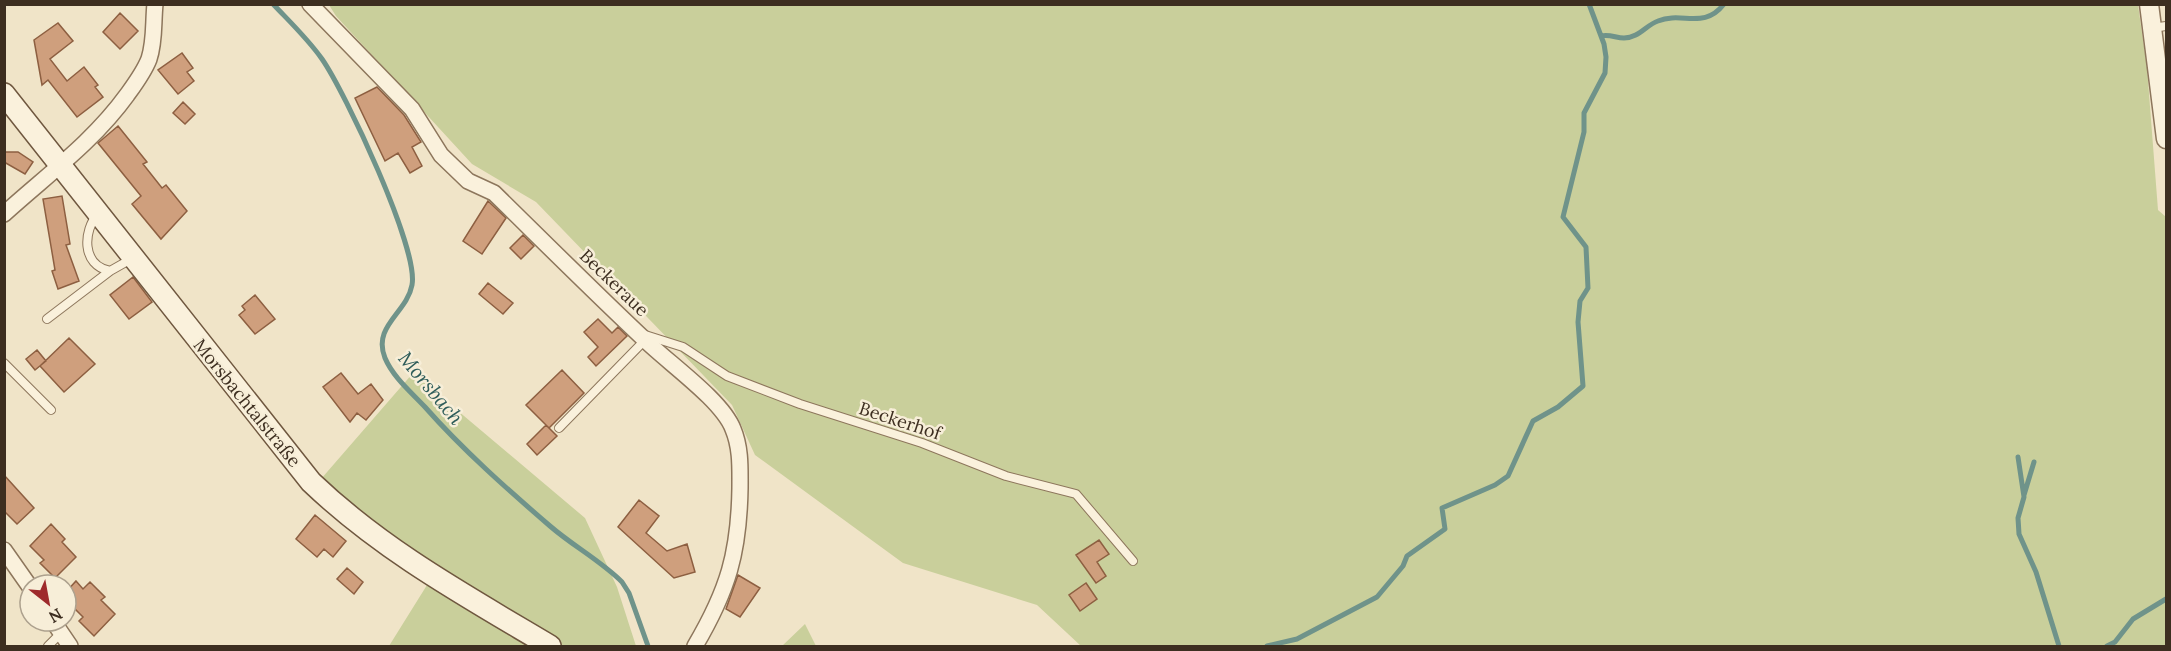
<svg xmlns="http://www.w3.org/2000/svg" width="2171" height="651" font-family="Lora,serif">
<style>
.green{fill:#c9cf9b}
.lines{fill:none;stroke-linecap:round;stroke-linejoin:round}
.stream{stroke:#6f938a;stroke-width:5}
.building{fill:#cf9f7d;stroke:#8d5f41;stroke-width:1.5}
.service-casing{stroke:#8d765c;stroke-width:10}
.minor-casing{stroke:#8d765c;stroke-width:18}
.tertiary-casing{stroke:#8d765c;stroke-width:21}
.secondary-casing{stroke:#6f573f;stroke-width:24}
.service{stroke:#faf1dc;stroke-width:8}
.minor{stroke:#faf1dc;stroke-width:15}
.tertiary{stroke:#faf1dc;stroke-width:18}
.secondary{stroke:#faf1dc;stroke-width:21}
.labels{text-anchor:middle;stroke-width:5;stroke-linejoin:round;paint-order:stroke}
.street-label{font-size:18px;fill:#3d2e20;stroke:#f7eed8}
.water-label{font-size:20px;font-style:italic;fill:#2f5d5a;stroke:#f7eed8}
</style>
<rect width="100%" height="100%" fill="#f0e4c8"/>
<path class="green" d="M329 5H2138L2147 68 2158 210 2166 217V646H1081L1037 605 903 563 755 455 732 405 536 202 472 164 336 16Z
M413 373 585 518 617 587 636 646H389L437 569 396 547 321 479Z
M805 624 816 646H782Z"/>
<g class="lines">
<path class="stream" d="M273 4C290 22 308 39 322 59 345 92 419 249 412 285 407 313 372 326 385 358 393 377 411 392 425 407 463 450 507 489 550 526 573 546 601 561 622 582L629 593 648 646
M1601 36C1610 34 1616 38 1624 38 1639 38 1646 25 1658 21 1682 11 1704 30 1724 4
M2018 457 2024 497 2018 518 2019 534 2036 572 2059 646
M2024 495 2034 462
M1267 646 1297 639 1377 597 1403 566 1407 556 1445 529 1442 508 1495 485 1508 476 1533 421 1558 407 1583 386 1578 322 1580 301 1588 288 1586 247 1563 217 1584 132V113L1605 73 1606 57 1604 44 1589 4
M2107 646 2115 642 2133 619 2166 599"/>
</g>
<path class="building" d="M120 13 138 31 120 49 103 32Z
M58 23 73 41 50 59 67 81 84 67 98 85 95 87 103 97 77 117 48 80 42 85 34 40Z
M182 53 193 68 187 72 194 81 178 94 158 70Z
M377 87 404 115 421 142 412 147 422 166 410 173 398 153 385 161 355 98Z
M183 102 195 114 185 124 173 113Z
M118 126 147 162 143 164 162 188 166 185 187 211 161 239 132 204 141 196 98 143Z
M4 152H18L33 162 25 174 4 162Z
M62 196 70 244 66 245 79 281 58 289 52 271 55 270 43 199Z
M488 201 506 218 482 254 463 241Z
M523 235 534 246 521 259 510 248Z
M133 277 152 302 129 319 110 295Z
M488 283 513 303 503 314 479 294Z
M255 295 275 319 255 334 239 315 245 310 242 306Z
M598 319 612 333 618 327 627 336 596 366 588 357 598 347 584 332Z
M69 338 95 364 64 392 40 366Z
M37 350 46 361 35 370 26 359Z
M562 370 584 393 549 428 526 405Z
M341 373 358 394 371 384 383 400 366 420 357 413 350 422 323 387Z
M546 425 557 436 537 455 527 444Z
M4 475 34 508 17 524 4 511Z
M639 500 659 516 646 533 667 551 687 544 695 572 674 578 618 527Z
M315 515 346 541 333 557 324 549 317 557 296 539Z
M51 524 65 539 62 542 76 557 55 578 40 563 44 560 30 546Z
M1099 540 1109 554 1097 562 1106 576 1096 583 1076 555Z
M347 568 363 582 354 594 337 579Z
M738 575 760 588 740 617 726 609Z
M76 581 83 589 90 582 105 597 101 600 115 614 94 636 79 621 83 617 69 603 73 599 66 592Z
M1086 583 1097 599 1080 611 1069 595Z"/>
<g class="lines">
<defs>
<path id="service" d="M2152 28 2166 26
M98 213C83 231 81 265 110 271L133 258
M47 319 110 271
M642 334 683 347 727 376 800 404 922 443 1006 476 1076 494 1133 561
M4 363 51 410
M559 428 645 340
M48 646 61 633"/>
<path id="minor" d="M310 4 412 109 441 155 468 181 494 193C544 242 593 291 644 339 667 362 722 400 733 429 741 448 740 468 740 488 739 553 728 590 695 646
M4 214C47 175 93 142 127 95 135 84 144 72 149 59 155 41 153 23 155 4
M4 550 30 587
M53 621 70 646"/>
<path id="tertiary" d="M2149 4 2166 139"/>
<path id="secondary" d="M4 94 311 482C382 550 466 596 550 646"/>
</defs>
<use href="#service" class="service-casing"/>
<use href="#minor" class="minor-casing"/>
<use href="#tertiary" class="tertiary-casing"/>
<use href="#secondary" class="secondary-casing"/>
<use href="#service" class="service"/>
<use href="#minor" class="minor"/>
<use href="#tertiary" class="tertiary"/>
<use href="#secondary" class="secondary"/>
</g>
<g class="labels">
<g class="street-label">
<text transform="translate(614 283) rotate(44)" y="6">Beckeraue</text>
<text transform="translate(247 403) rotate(51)" y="6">Morsbachtalstraße</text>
<text transform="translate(900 421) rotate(18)" y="6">Beckerhof</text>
</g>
<g class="water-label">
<text transform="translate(431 388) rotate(50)" y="7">Morsbach</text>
</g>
</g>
<rect width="2171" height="651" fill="none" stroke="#3d2e20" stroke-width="12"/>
<g transform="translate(48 603) rotate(149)"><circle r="28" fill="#f7eed8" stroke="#ada18e" stroke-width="1.5"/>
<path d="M0-4.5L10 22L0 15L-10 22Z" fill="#9e2a2b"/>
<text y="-9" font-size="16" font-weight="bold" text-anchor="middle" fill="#3d2e20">N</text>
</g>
</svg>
